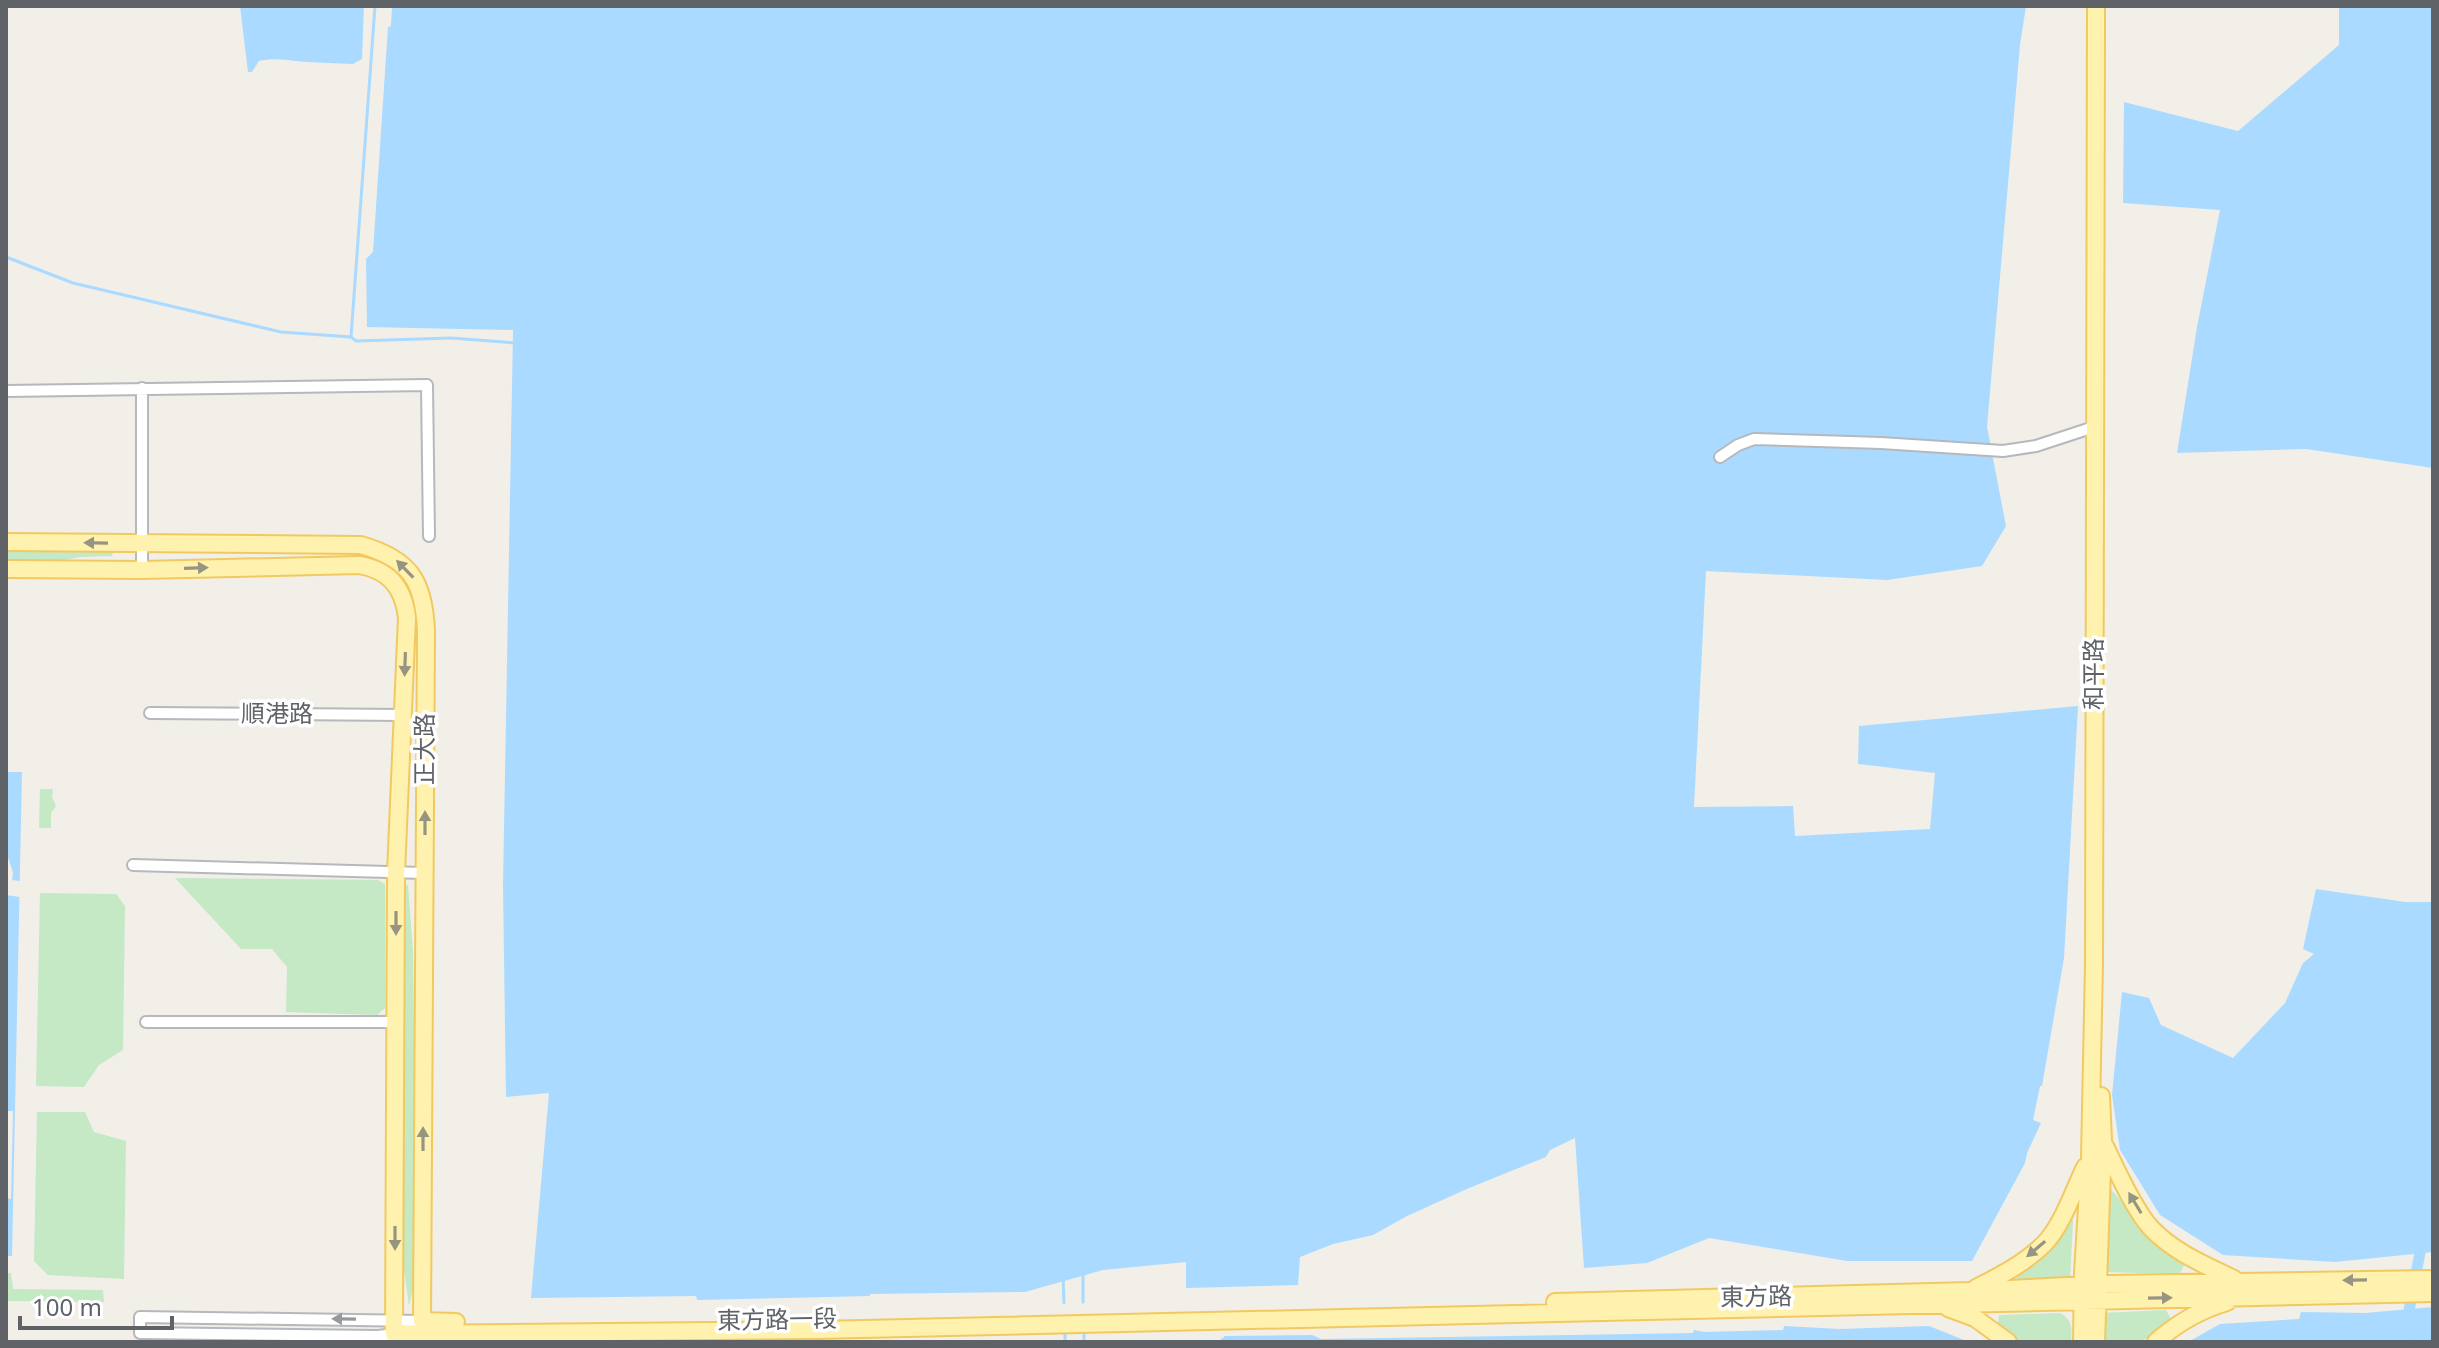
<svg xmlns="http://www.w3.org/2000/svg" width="2439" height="1348" font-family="'Noto Sans','Noto Sans TC',sans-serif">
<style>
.green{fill:#c5e8c5}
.water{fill:#aadaff}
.pier{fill:#f1efe8}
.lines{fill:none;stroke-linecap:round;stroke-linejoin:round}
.stream{stroke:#aadaff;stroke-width:3}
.canal{stroke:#aadaff;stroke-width:11}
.street-casing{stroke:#b5b8bc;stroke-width:14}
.primary-casing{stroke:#f2c960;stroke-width:20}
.street{stroke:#fff;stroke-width:10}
.primary{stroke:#fff2af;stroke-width:16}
.oneway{fill:#979581}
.oneway2{fill:#979a9d}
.labels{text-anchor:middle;stroke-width:7;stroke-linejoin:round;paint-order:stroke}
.street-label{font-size:24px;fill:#5f6368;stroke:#fff}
</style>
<rect width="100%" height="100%" fill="#f1efe8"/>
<path class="green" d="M6 547H69L113 552 112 556 81 557 48 563H6Z
M40 789H53L52 797 56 806 51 813V828H39Z
M175 878 378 880 385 884V1008L377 1015 286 1012 287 967 272 949H241Z
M403 884 408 885 413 951 417 1248 415 1278 409 1306 400 1240Z
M40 893 116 894 125 906 123 1050 99 1065 84 1087 36 1086Z
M37 1112H85L94 1132 126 1141 124 1279 48 1275 34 1261Z
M2106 1187C2119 1192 2132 1220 2143 1232 2155 1245 2170 1254 2185 1263L2180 1274 2103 1272Z
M2068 1215 2073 1220 2070 1281 2020 1282 2016 1276 2045 1248Z
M6 1273H11L13 1289 103 1290 104 1302 6 1301Z
M2166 1310 2171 1319C2153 1346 2129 1342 2101 1342V1313Z
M2060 1313C2073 1320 2072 1329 2071 1342H2017L1998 1323 1999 1315Z"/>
<path class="water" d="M240 6H364L362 59 353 64C337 63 322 63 306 62 291 61 274 57 259 61L252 72H248Z
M392 6H2026L2020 45 1987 427 2006 526 1982 566 1887 580 1706 571 1694 807 1793 806 1795 836 1930 829 1935 773 1858 764 1859 726 2078 706 2064 958 2042 1086H2040L2033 1120 2041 1123 2027 1153 2025 1163 1972 1261H1847L1709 1238 1647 1263 1584 1268 1575 1138 1550 1150 1546 1157 1469 1188 1407 1216 1373 1235 1333 1244 1300 1257 1298 1285 1186 1288V1262L1103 1270 1025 1292 870 1294V1296L697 1300 696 1296 531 1298 549 1093 506 1097 503 885 513 330 367 327 366 259 373 252 388 27 391 26Z
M2339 6H2433V468L2306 449 2177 453 2197 327 2220 210 2123 203 2124 102 2238 131 2339 45Z
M6 772H22L12 1256H6Z
M2316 889 2405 902H2433V1252L2335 1262 2223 1255 2160 1215 2120 1150 2112 1095 2122 992 2149 998 2161 1025 2233 1058 2285 1003 2303 963 2314 954 2303 949Z
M2433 1307V1342H2188L2220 1324 2299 1319 2301 1312 2365 1313Z
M1784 1326 1840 1329 1929 1326 1969 1342H1041L1220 1340 1225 1336 1312 1335 1321 1339 1693 1333 1694 1330 1704 1332 1783 1330Z"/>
<path class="pier" d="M6 851 13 873 12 880 20 881V897L6 895Z
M6 1111H13L11 1199 6 1198Z"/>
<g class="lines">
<path class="stream" d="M6 257 73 283 281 332 351 337 356 341 451 338 515 343
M351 337 375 6
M1063 1277 1064 1303
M1083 1302V1274
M1084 1332V1342
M1065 1333V1342"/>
<path class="canal" d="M2403 1342 2422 1242"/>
<defs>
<path id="street" d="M6 391 427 385 429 536
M1720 457 1738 445 1754 439 1881 443 2003 451 2036 446 2094 427
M142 570V388
M150 713 403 715
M133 865 424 873
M146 1022H396
M394 1342V1334L378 1336 140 1333V1317L422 1321V1342"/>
<path id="primary" d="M6 542 361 545C410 559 424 581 426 631L422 1321 456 1322
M6 569 142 570 359 565C389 570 403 587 407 617L396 873 394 1334 817 1330 2433 1293
M2105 1146C2116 1169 2134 1209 2150 1227 2173 1252 2205 1265 2234 1279
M1976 1288C2000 1276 2025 1263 2044 1244 2062 1226 2074 1190 2085 1167
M1555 1302 1970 1291 2109 1284 2433 1279
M1948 1308 1975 1318 2008 1342
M2082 1342 2083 1273 2090 1158 2094 964 2096 6
M2096 1342 2103 1141 2101 1096
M2156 1342C2177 1323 2200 1310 2227 1302"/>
</defs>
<use href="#street" class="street-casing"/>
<use href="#primary" class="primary-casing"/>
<use href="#street" class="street"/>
<use href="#primary" class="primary"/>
</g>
<defs><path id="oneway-solid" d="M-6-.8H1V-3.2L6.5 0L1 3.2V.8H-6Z" transform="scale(2)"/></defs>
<g class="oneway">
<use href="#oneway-solid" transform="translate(96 543) rotate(-179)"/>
<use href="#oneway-solid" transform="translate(196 568) rotate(-2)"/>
<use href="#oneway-solid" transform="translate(405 569) rotate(-134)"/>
<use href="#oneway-solid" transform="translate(405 664) rotate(92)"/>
<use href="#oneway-solid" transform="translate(425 823) rotate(-90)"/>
<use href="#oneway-solid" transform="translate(396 923) rotate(90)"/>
<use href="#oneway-solid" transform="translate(423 1139) rotate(-90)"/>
<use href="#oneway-solid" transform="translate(2135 1203) rotate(-121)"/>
<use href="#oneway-solid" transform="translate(395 1238) rotate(90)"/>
<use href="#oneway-solid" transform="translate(2036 1249) rotate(140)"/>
<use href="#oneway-solid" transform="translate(2355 1280) rotate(179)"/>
<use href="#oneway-solid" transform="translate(2160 1298) rotate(-1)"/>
</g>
<use class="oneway2" href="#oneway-solid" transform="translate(344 1319) rotate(-179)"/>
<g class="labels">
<g class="street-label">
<text transform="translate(2094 674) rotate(-90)" y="8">和平路</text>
<text x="277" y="722">順港路</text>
<text transform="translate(425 749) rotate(-90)" y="8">正大路</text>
<text transform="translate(1756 1297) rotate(-1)" y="8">東方路</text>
<text transform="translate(777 1320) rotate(-1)" y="8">東方路一段</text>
</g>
</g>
<rect width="2439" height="1348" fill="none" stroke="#5f6368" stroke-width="16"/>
<path d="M20 1316v12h152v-12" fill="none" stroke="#5f6368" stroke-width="4"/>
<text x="32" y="1316" font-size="24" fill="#5f6368" stroke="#ffffff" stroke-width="6" paint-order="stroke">100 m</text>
</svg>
